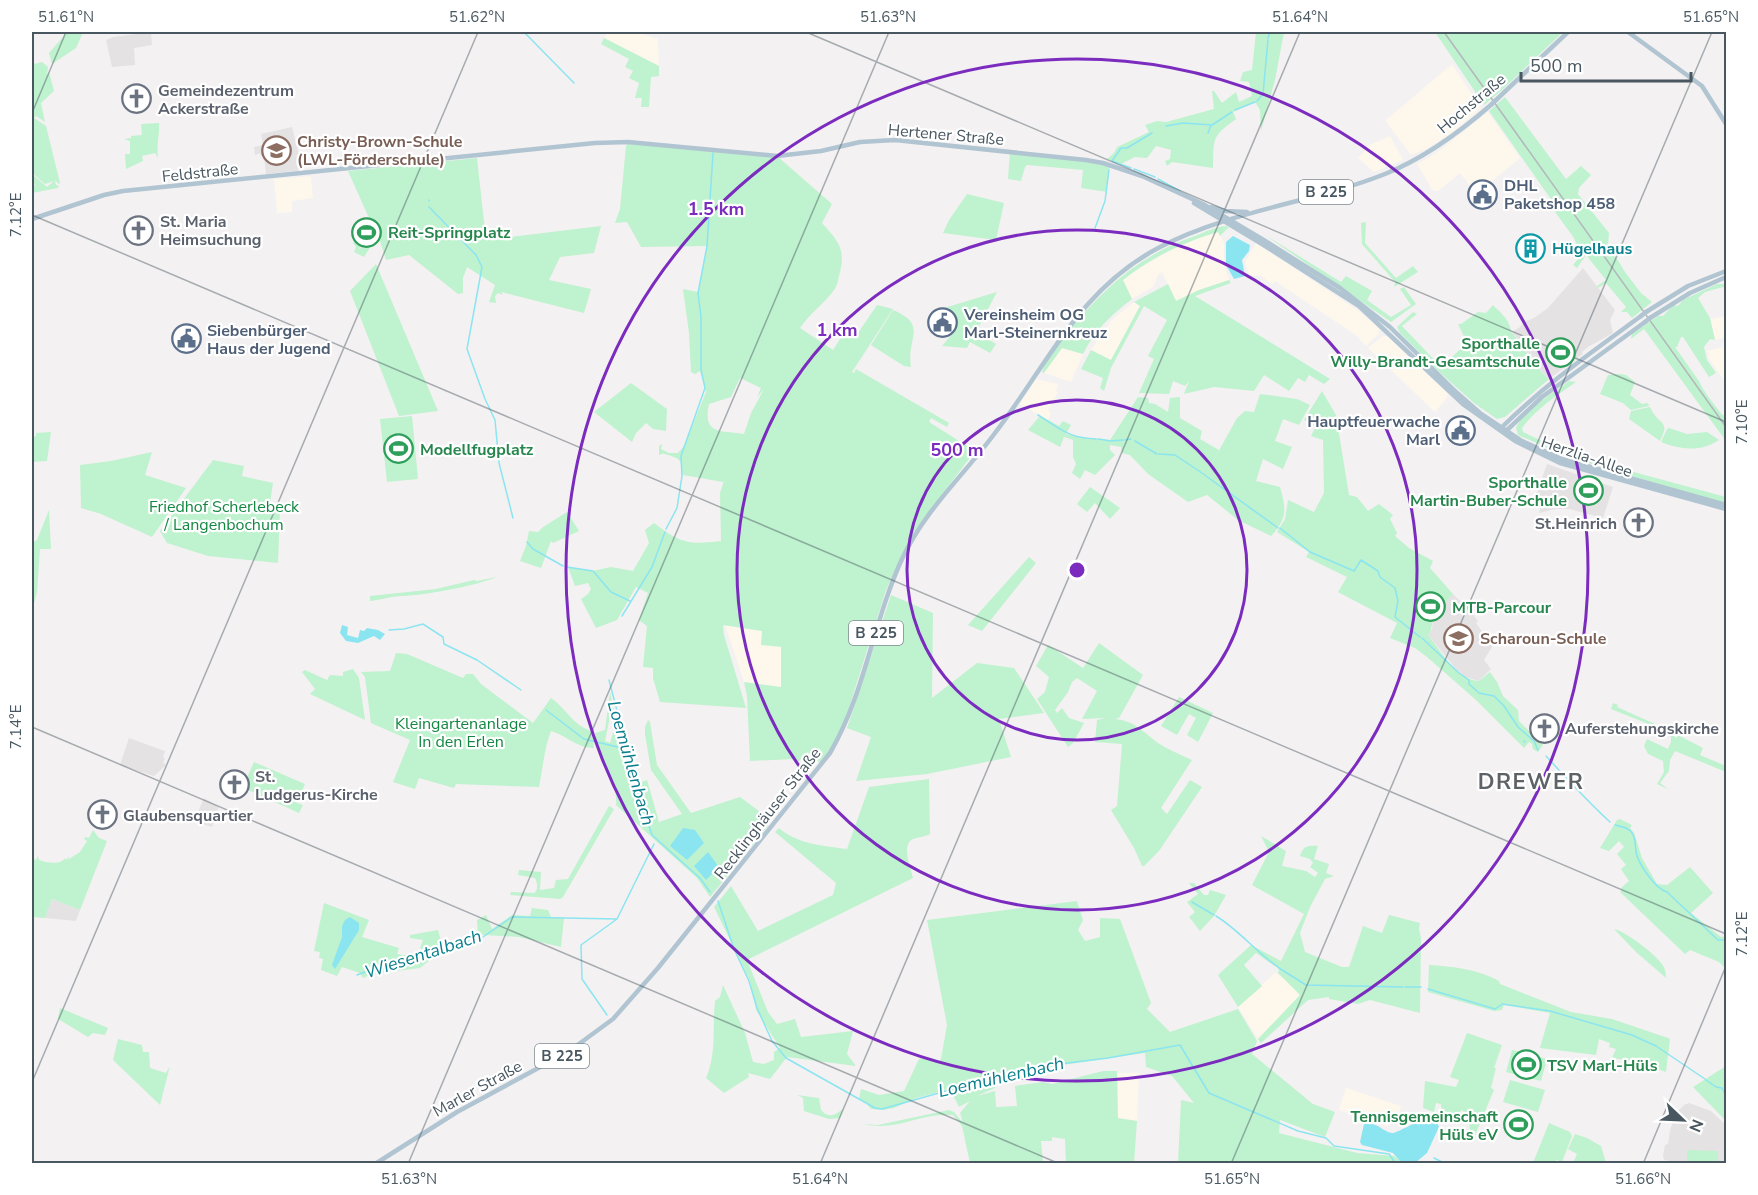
<svg xmlns="http://www.w3.org/2000/svg" width="1758" height="1195" font-family="'Nunito Sans',sans-serif">
<style>
.commercial{fill:#fdf7ec}
.education{fill:#e5e2e4}
.green{fill:#bff2ce;fill-rule:evenodd}
.water{fill:#8be5f0}
.lines{fill:none;stroke-linecap:round;stroke-linejoin:round}
.stream{stroke:#8be5f0;stroke-width:1.5}
.major{stroke:#b0c4d1;stroke-width:4.5}
.rail{stroke:#b3b7bc;stroke-width:1.5}
.major-bridge{stroke:#b0c4d1;stroke-width:4.5}
.ticks{fill:none;stroke:#485760;stroke-width:1.5;stroke-opacity:0.45}
.ring{fill:none;stroke:#7b2cbf;stroke-width:3}
.labels{text-anchor:middle;stroke-width:4.5;stroke-linejoin:round;paint-order:stroke}
.shield{fill:#fff;stroke:#7f8990;stroke-width:1.5}
.shield-label{font-size:15px;font-weight:bold;fill:#485760}
.worship-label{font-size:16px;font-weight:bold;fill:#5b616d;stroke:#fff;text-anchor:start}
.street-label{font-size:16px;fill:#485760;stroke:#fff}
.education-label{font-size:16px;font-weight:bold;fill:#785e54;stroke:#fff;text-anchor:start}
.service-label{font-size:16px;font-weight:bold;fill:#4e5e75;stroke:#fff;text-anchor:start}
.leisure-label{font-size:16px;font-weight:bold;fill:#27864d;stroke:#fff;text-anchor:start}
.culture-label{font-size:16px;font-weight:bold;fill:#0d838f;stroke:#fff;text-anchor:start}
.park-label{font-size:16px;fill:#138742;stroke:#fff}
.water-label{font-size:18px;font-style:italic;fill:#097e8c;stroke:#fff}
.district-label{font-size:22px;font-weight:bold;letter-spacing:1.5px;fill:#5d6367;stroke:#fff}
.centre{fill:#7b2cbf;stroke:#fff;stroke-width:3}
.ring-label{font-size:18px;text-anchor:middle;font-weight:bold;fill:#7b2cbf;stroke:#fff;stroke-width:4.5;stroke-linejoin:round;paint-order:stroke}
.neatline{fill:none;stroke:#485760;stroke-width:2}
.ticks-label{font-size:15px;text-anchor:middle;fill:#485760}
</style>
<rect width="100%" height="100%" fill="#f4f1f2"/>
<path class="commercial" d="M608 32H636L658 39 659 66 604 38Z
M1452 64 1481 108 1452 133 1426 149 1411 155 1387 123 1386 120Z
M1488 112 1520 158 1479 192 1472 188 1460 173 1438 191H1433L1417 164 1435 154Z
M1390 136 1403 160 1374 172 1358 158 1370 145Z
M311 176 313 198 292 201V212L277 213 274 179Z
M1219 232 1224 243V265L1229 280 1199 290 1176 301 1162 272 1158 275 1153 287 1132 299 1123 280 1134 271 1187 241Z
M1256 243 1359 311 1379 328V334L1366 346 1356 335 1275 281 1272 284 1261 276 1249 275 1245 262Z
M1134 302 1140 305 1111 360 1091 350 1112 320Z
M1726 316V383L1709 359 1707 351 1723 347V343H1725L1724 338 1715 340 1710 319Z
M1383 336H1387L1448 394 1447 398 1435 412 1368 348Z
M1062 348 1083 354 1071 382 1044 373Z
M1036 379 1058 384 1056 391 1058 392 1048 410 1051 413 1048 420 1020 404Z
M725 625 762 631 781 647V687L744 682Z
M1275 973 1286 979 1301 995 1258 1039 1238 1007Z
M1117 1073H1139L1137 1121 1118 1119Z
M1346 1088 1401 1106 1398 1118 1387 1126 1339 1110Z"/>
<path class="education" d="M151 32 152 45 134 48 135 65 112 67 106 40 113 37Z
M292 127 303 170 266 174 264 156H261L260 153 255 155 254 147 263 145 261 134Z
M1583 268 1615 310 1610 320 1613 333 1588 347 1582 352 1583 354 1549 379 1537 366 1512 332 1520 327 1524 322 1534 318 1548 308Z
M1547 464 1613 487 1603 518 1569 509H1555L1539 513 1541 506 1533 503Z
M1453 594 1472 613 1478 621 1476 623 1486 637 1495 642 1484 660 1491 669 1479 681 1465 677 1456 669 1428 635 1432 629 1433 618 1439 608Z
M129 738 165 751 163 757 165 759 163 762 166 765 154 776 120 765Z
M204 798 219 807 212 827 199 823 198 821 199 816 197 814Z
M52 899 80 910 76 921 45 918Z
M1689 1103 1711 1111 1726 1125V1163H1667L1670 1161 1664 1160 1663 1155 1665 1145 1668 1144 1670 1130 1677 1112 1684 1105Z"/>
<path class="green" d="M65 32H83L76 48 52 64 49 53 63 37Z
M1256 32H1284L1275 80 1261 131 1260 110 1255 102 1233 112 1236 119C1211 137 1214 138 1213 168L1172 162 1167 166 1165 161 1170 159 1171 150 1156 146 1147 158 1135 157 1121 164 1107 159 1114 153 1117 147 1149 132 1145 125 1157 121 1166 122 1214 109 1212 91H1214L1222 103 1236 92 1239 102 1252 96 1249 82 1240 81 1243 72 1252 70Z
M1435 32H1563L1503 89 1484 105Z
M604 38 659 66V76L651 77 649 107H641L642 98H635L639 83 629 78 633 71 625 67 629 59 601 44Z
M32 59 35 64 42 62 48 67 47 75 49 72 54 91 41 103 45 122 36 116 34 118 46 126 60 183 59 184 55 180 56 185 59 186 58 188 32 193V188L35 185 32 180V174L47 187 54 181 45 184 32 173Z
M1505 97 1566 179 1581 166 1591 175 1579 188 1578 194 1609 233 1608 244 1625 272 1641 293 1652 302 1632 318 1627 312H1621L1626 307 1606 283 1598 288 1597 286 1606 280 1586 255 1577 268 1573 265 1581 255 1574 238 1553 209 1555 205 1489 111Z
M159 123C160 135 156 146 158 158L155 153 142 156 143 161 126 169 125 154H130V141L124 139 131 138V136L142 135 141 124Z
M628 144 777 156 832 204 822 223C837 240 846 248 840 272 838 278 838 285 834 290 824 304 810 313 800 328L833 350 847 328 858 333 877 305 893 309 852 372 854 373 856 369 949 423 947 427 931 418 929 422 975 451 913 533 886 590 843 727 829 753 820 763 807 752 798 762 794 759 750 761 747 696 744 682 781 687V647L761 645 762 631 723 625 724 635 746 708 660 702 653 678V668L643 667 647 626 639 620 648 593 636 587 617 620 596 628 581 599 588 594 591 589 588 583 575 586 568 567 592 571 611 567 633 571 649 543 645 530 654 523C680 543 688 545 721 541L720 493 724 480 723 482 683 475C681 461 682 459 668 455 661 453 666 453 659 455V446L662 444 661 449 669 453H678L684 446 706 392 700 371 695 374 691 372 689 333 683 289 698 292 707 246 641 247 627 222 615 223 620 209 626 146ZM740 378 761 388 757 397 764 389 751 413 744 434C722 430 702 436 709 404L731 397Z
M1010 152 1110 165 1106 190 1107 192 1081 188 1083 170 1027 165 1025 167 1021 181 1008 179Z
M477 158 486 240 601 226 594 253 560 257 549 280 591 289 584 313 501 292 503 295 498 293 495 296 496 303 489 302 495 285 467 267 463 278V293L458 294 409 255 386 260 380 241 371 246 364 257 354 252 356 247 353 243 356 239 361 244 359 250 364 244 357 238 360 235 358 233 369 218 348 171Z
M967 194 1004 203 996 240 943 233 949 220Z
M1366 222 1365 243 1396 278 1413 266 1418 272 1394 287 1395 282 1362 244 1361 223Z
M1226 226 1229 227 1220 236 1218 232C1184 242 1152 257 1123 280L1132 299C1112 314 1094 331 1083 354L1062 348 1044 373 1042 372C1046 359 1058 344 1067 333 1103 289 1139 255 1195 236 1205 232 1215 227 1226 226Z
M1265 235 1341 282 1346 276 1372 291 1367 300 1391 317 1411 305 1400 289 1404 287 1416 304 1391 322Z
M376 264 438 411 399 416 350 291Z
M1229 280 1231 283 1195 296 1330 379 1324 384 1309 375 1305 382 1298 378 1289 391 1264 375 1254 391 1214 387 1184 394 1189 381 1185 386 1173 381 1169 394 1139 393 1154 359 1148 356 1167 320 1144 306 1111 368 1104 391 1100 388 1103 378 1081 369 1091 350 1111 360 1140 306 1134 302 1168 284 1176 301 1199 290Z
M1717 284H1724L1726 289 1723 287 1705 292 1698 298 1710 318 1715 340 1710 339 1704 347 1707 360 1716 373 1709 377 1683 337H1681L1677 347H1675L1699 381C1704 393 1713 402 1722 415L1726 416V441L1644 329 1631 339 1632 334 1658 316H1663L1673 305 1678 306 1683 300Z
M997 292 976 332 996 344 990 353 970 342 967 348 942 346 952 334H941V322L956 321 955 318 949 319 948 315 945 316 944 308Z
M1493 305C1500 312 1510 320 1511 331L1537 367 1549 379 1505 417 1497 419 1474 403 1437 370 1400 333 1397 327 1413 312 1417 314 1402 326 1441 367 1467 343 1458 324H1461L1478 312 1486 313Z
M893 310C929 325 906 338 911 367L904 366 871 345Z
M1620 374 1626 375 1635 382 1630 395 1642 404 1648 403 1649 406 1631 410 1623 403 1600 394 1608 375Z
M1569 381 1576 382C1556 396 1536 409 1522 428L1523 432 1571 455 1726 497V504L1571 458 1518 435 1516 428C1523 411 1554 392 1569 381Z
M631 383 667 409 666 431 653 429 646 423 636 433 632 442 594 412Z
M1322 391 1336 415 1349 495 1357 497 1368 511 1379 504 1393 515 1390 519 1397 533 1395 536 1409 548 1433 561 1430 568 1453 594C1447 601 1438 608 1434 617 1431 623 1433 629 1428 635 1441 651 1456 680 1479 681L1490 672 1497 682 1503 696 1518 710 1519 721 1543 745 1538 752 1533 749 1532 744 1529 742 1524 748 1476 700 1427 657 1415 648 1390 638 1397 623 1338 592 1347 577 1306 557 1309 552 1277 532 1285 519 1288 500 1314 512 1324 493 1323 440 1311 436 1316 426 1304 420Z
M1260 394 1297 399 1310 405 1299 425 1283 419 1275 441 1292 447 1283 469 1263 459 1256 481 1280 487C1286 509 1288 517 1271 536L1238 520 1207 495 1188 502 1148 474 1130 455 1122 453 1121 447 1110 445V450L1115 455 1095 475 1085 470 1080 479 1072 473 1076 464 1073 457V440L1064 437 1060 447 1028 430 1039 417 1037 414 1059 426 1063 421 1071 425 1066 434 1080 437 1110 440 1138 397 1148 398 1149 403 1155 404 1168 412 1170 398 1180 397V418L1202 431 1200 439 1219 450 1197 490 1237 418 1245 411 1254 412Z
M1650 407C1659 427 1671 419 1660 441L1629 419 1631 411Z
M412 416 418 479 387 482 380 419Z
M1669 428 1687 434 1707 432 1719 440C1702 452 1680 450 1661 442L1667 429Z
M51 432 47 461 32 462V437L36 436V433Z
M152 452 145 475 186 488 152 537 101 514 81 508 80 465 111 461Z
M213 460 244 466 242 476 273 483 269 510 280 512 278 563 208 556 167 543 160 531Z
M1090 487 1120 508 1110 519 1095 503 1087 512 1077 504Z
M49 510 51 549H40L37 592 32 611V549L33 542 37 540Z
M567 512 579 531 553 543 551 541 541 568 520 561 526 546 529 531 538 532 543 527Z
M1029 557 1036 563 982 631 968 625Z
M497 577C475 586 426 595 402 596 391 596 381 600 370 601V596L436 589 474 580 477 581Z
M891 595 933 613 932 698 977 663 1014 668 1044 713 999 719 1011 757 927 774 856 781 871 737 847 728Z
M1099 643 1143 675 1119 718 1115 719C1135 721 1142 731 1158 743 1169 750 1181 755 1192 760L1161 808 1167 814 1190 780 1202 787 1159 851 1144 866H1142L1134 848 1111 810 1117 806 1122 744 1095 742 1097 720 1106 718 1082 719 1097 691 1077 678 1072 682 1068 692 1055 710 1057 713 1062 708 1069 718 1084 723 1073 743 1068 747 1037 699 1045 692 1049 677 1036 666 1048 645 1083 668Z
M396 653 407 654 463 678 466 674H473L481 684 533 723 551 698C566 708 574 727 592 731L594 748C574 747 568 736 551 731 544 749 543 768 539 787L456 784 454 788 419 778 415 789 393 782 410 740 371 723 365 677 361 672 390 671Z
M353 669 359 678 365 720 310 694 315 689 302 672 305 670 327 680 330 675 343 676V672Z
M610 692 614 710 610 716 605 741 610 743 617 718 634 785 647 780 659 822 682 814 651 770 645 734V727L648 720 650 722 657 765 691 813 740 797 763 814 760 819 768 826 710 897 697 878 616 805C619 782 597 758 595 733L605 730Z
M1179 697 1213 713 1198 742 1187 735 1196 718 1189 714 1177 735 1161 726Z
M1613 703 1618 705 1617 707 1664 728 1676 738 1678 735 1703 748 1700 755 1726 766V772L1675 751 1670 760 1669 771 1660 783 1668 789 1657 784 1664 772 1663 761 1648 754 1644 746 1647 739 1668 749 1671 742V737L1646 723 1611 709Z
M254 762 305 784 297 803 303 805 299 813 246 789 249 782 246 780Z
M929 779 930 834C925 837 917 837 911 840 902 847 911 869 913 878L747 960 768 1012 777 1024 795 1019 801 1037 853 1031 847 1054 856 1066 787 1057 770 1079 748 1073 749 1077 724 1093 706 1078C717 1053 712 1028 715 1001L720 997 723 985 745 1033 753 1062 764 1064 774 1060V1052L780 1048 756 1010 750 981 714 907 731 886 758 931 833 895 836 883 775 832 779 828C796 844 825 846 847 849L869 787Z
M609 806 614 809 563 897 560 899 510 895 511 892 534 893C539 890 537 882 535 878L518 875 519 870 541 872 540 890 554 888 556 880 568 879Z
M1620 819 1632 825 1630 828 1634 833 1642 858 1657 884 1667 885 1690 867 1713 893 1691 913 1721 937 1726 936V969L1719 962 1690 950 1685 954 1620 892 1622 890 1621 888 1629 881 1621 869 1626 865 1617 854 1624 847 1619 841 1609 851 1600 848 1617 820Z
M93 830 99 838 107 841 80 910 52 899 45 918 32 917V858L36 860 38 856 39 860C47 863 61 865 65 858L67 860 68 856 69 859 80 852 87 841 84 839 85 837 89 838Z
M1261 836 1286 851 1282 866 1306 871 1315 877 1318 873 1310 867 1313 863 1310 859 1300 856C1303 846 1308 845 1318 846L1314 859 1329 864 1326 873 1334 876 1325 879 1310 907 1300 933 1305 952 1342 967H1349L1363 926 1382 933 1389 915 1420 923 1419 929 1421 938 1420 1013 1370 1000 1358 1004 1329 999V997L1308 1000 1261 1043 1258 1039 1300 995 1278 973 1279 969 1256 953 1244 965 1262 986 1238 1007 1218 975 1251 945 1281 961 1304 914 1252 885 1269 852Z
M1189 883H1194L1204 895H1208L1210 890 1226 895 1214 916 1200 931 1189 917 1195 912 1187 902 1198 894Z
M1077 901 1083 920 1078 930 1085 941 1100 937V918L1120 919 1151 1003 1147 1009 1170 1032 1238 1009 1257 1041 1252 1054 1313 1104 1335 1112 1325 1137 1280 1120 1279 1133 1357 1153 1395 1156 1403 1163H1178L1181 1100 1194 1103 1172 1076 1146 1067 1145 1053 1028 1070 997 1084 995 1088 977 1096 995 1091 996 1107 1017 1106 1015 1086 1043 1082 1052 1084 1103 1071H1117L1118 1118 1137 1121 1134 1163H1066L1065 1139 1052 1137V1141H1041L1043 1163H970L962 1126 953 1115C920 1112 898 1132 863 1124L878 1125 949 1110 954 1112 963 1123 960 1113 970 1101 959 1107 950 1089 916 1098 894 1108 883 1110 871 1109 866 1103 859 1099 861 1089 879 1095 904 1091 919 1059 929 1058 938 1062 941 1059 947 1025 927 920Z
M324 903 369 920 362 937 399 948 397 954C408 956 415 957 424 951L420 948 423 940 410 938V935L438 930 442 945 446 947 420 968 372 974 363 978 360 973 342 967 337 976 321 970 323 959 319 958 320 952 314 951Z
M532 908 548 910 551 917 564 918 561 947 519 937 484 935 478 936 477 920 486 915 492 929 512 915 530 916Z
M1614 929C1625 931 1655 954 1662 964 1665 968 1666 973 1666 978L1636 952Z
M1429 965C1451 966 1480 970 1499 981L1500 984 1571 1012 1612 1019 1668 1038 1670 1039 1666 1072 1633 1061 1612 1058 1616 1049 1609 1047 1610 1043 1599 1039 1596 1055 1540 1048 1550 1013 1504 1005 1502 1010 1494 1011 1428 992Z
M60 1008 108 1028 105 1035 93 1033 88 1037 58 1019Z
M1467 1033 1502 1045 1494 1068H1496L1491 1088 1494 1090 1475 1135 1472 1134C1465 1122 1476 1116 1461 1110L1457 1120 1441 1108V1104L1436 1103 1434 1112 1423 1108 1425 1081 1456 1087 1459 1080 1450 1077Z
M118 1039 142 1045 143 1052H149L150 1068 166 1073 170 1066 160 1105 113 1060Z
M1512 1050 1547 1059 1541 1081 1506 1072Z
M1726 1066V1121L1693 1087Z
M1510 1080 1545 1090 1538 1112 1503 1102Z
M797 1095 819 1098 821 1110C829 1119 835 1115 843 1109L840 1118 829 1119 804 1111 803 1098Z
M1549 1123 1570 1132 1572 1136 1562 1162 1556 1160 1554 1163H1533Z
M1575 1134 1587 1138 1601 1146 1606 1163H1573L1577 1154 1568 1149Z
M1687 1150 1718 1151V1163H1687Z"/>
<path class="water" d="M1233 236 1250 245 1249 251 1242 260 1245 276 1234 279 1226 265V242Z
M342 625 348 627 347 635 358 638 360 630 364 631 367 628 378 630 385 634 380 640 374 636 358 643 346 641 340 633Z
M683 828 695 830 704 843 687 860 670 846Z
M708 852 721 870 714 872 706 880 694 866Z
M350 917 359 923V930L335 969 332 965 342 937V926L345 920Z
M1428 1119 1436 1120 1439 1127 1427 1153 1415 1163H1402L1393 1153 1362 1145 1360 1142 1364 1124C1377 1121 1381 1131 1392 1133 1396 1134 1417 1120 1428 1119Z"/>
<g class="lines">
<path class="stream" d="M524 32 574 83
M1268 38 1270 32
M1257 101 1263 94 1268 40
M1235 110 1255 102
M1166 126 1183 123 1212 125 1232 112
M1208 133 1211 125
M1131 168 1112 161 1121 148H1127L1152 133
M1134 169 1155 177
M1158 179 1180 191
M429 201V200
M429 207 476 255 482 267 467 349 485 399 495 420 499 463 513 518
M1095 228 1105 201 1109 170
M1038 415C1061 429 1068 438 1096 439
M1098 439 1111 441 1123 440
M1125 440 1131 439
M1135 441 1157 454
M1159 454 1175 455 1205 475
M1206 476 1278 528
M1280 528 1310 552 1354 571 1361 560 1378 571 1380 577 1395 588 1398 601 1395 617 1420 637
M666 529 677 508 682 476 681 456 705 388 701 370V317L698 293 707 246 713 153
M527 542 533 549 563 566
M567 567 593 571 611 592 630 601
M622 616 652 567 665 532
M389 630 404 629 423 624 443 637 444 644 477 660 521 690
M1422 638 1459 673 1469 680V684L1479 693 1494 696 1504 706 1518 727 1534 741 1538 750
M609 680 623 734 630 769 652 835 700 878 710 892
M546 710 584 739 626 749
M1524 741 1525 742
M1546 756C1567 779 1588 802 1610 822
M1615 825C1621 827 1629 827 1632 833 1636 838 1635 845 1636 852 1638 863 1655 889 1667 892L1718 940H1726
M718 901 734 949 749 981 757 1008 772 1041 786 1058 875 1108 882 1109 1028 1068 1108 1058 1180 1045 1209 1093 1298 1131 1326 1138 1334 1146 1389 1154 1396 1164
M1192 902 1214 915
M1216 916C1239 930 1256 952 1278 967
M1279 968 1306 985 1403 987
M357 975 381 966 404 964 440 947 480 939 512 917 617 919 654 844
M1405 987H1421
M1428 989 1495 1009 1501 1005
M1502 1004 1550 1011 1632 1035 1656 1046 1705 1079
M607 1015 582 979 581 945 617 919
M1706 1080 1716 1087 1722 1088 1726 1096
M1434 1158 1446 1164"/>
<path class="major" d="M1628 32 1702 86 1726 124
M1495 101 1568 32
M1194 203 1262 244 1359 306 1464 405 1515 441 1560 463 1726 509
M1211 207 1225 211 1247 212
M32 219 104 195 123 191 595 143 628 142 777 156 821 151 860 142 895 140 1086 160 1103 163 1142 176 1203 204 1262 239 1340 288 1390 327 1456 392 1480 413 1522 441 1562 459 1726 505
M1646 312 1688 286 1726 271
M1650 318 1690 293 1726 277
M1500 429C1543 386 1592 352 1641 316
M1505 432 1542 397 1645 322
M375 1164 457 1112 568 1052 613 1019 658 968 830 753C865 693 873 622 902 559 924 511 964 475 995 433 1048 364 1079 289 1160 247 1231 210 1312 203 1385 174 1425 158 1460 132 1492 104"/>
<path class="rail" d="M1444 32 1726 427"/>
<path class="major-bridge" d="M1492 104 1495 101
M1641 316 1646 312
M1645 322 1650 318"/>
</g>
<path class="ticks" d="M806 32 1726 422M32 113 66 32M32 215 1726 934M32 727 1060 1164M32 1082 478 32M408 1164 889 32M820 1164 1300 32M1231 1164 1712 32M1643 1164 1726 966"/>
<g class="ring">
<circle cx="1077" cy="570" r="170"/>
<circle cx="1077" cy="570" r="340"/>
<circle cx="1077" cy="570" r="511"/>
</g>
<defs>
<symbol id="church-ring" viewBox="-11 -11 22 22"><circle r="9.5" fill="#fff" stroke="#6b7280" stroke-width="1.5"/><path d="M-1.2-6h2.4v3.5h3.3v2.4h-3.3V6h-2.4V-.1h-3.3v-2.4h3.3Z" fill="#6b7280"/></symbol>
<symbol id="school-ring" viewBox="-11 -11 22 22"><circle r="9.5" fill="#fff" stroke="#8d6e63" stroke-width="1.5"/><path d="M0-5L7-2L0 1L-7-2ZM-4 1L0 2.5L4 1V4Q0 6-4 4Z" fill="#8d6e63"/></symbol>
<symbol id="civic-ring" viewBox="-11 -11 22 22"><circle r="9.5" fill="#fff" stroke="#5c6f8a" stroke-width="1.5"/><path d="M-.6-6.5H3V-4.5H.6V-3L4-1V1h2V6H-6V1h2V-1L-.6-3ZM-1.2 2.5V6h2.4V2.5Z" fill="#5c6f8a"/></symbol>
<symbol id="stadium-ring" viewBox="-11 -11 22 22"><circle r="9.5" fill="#fff" stroke="#2e9e5b" stroke-width="1.5"/><path d="M0-5a6.5 5 0 1 0 0 10a6.5 5 0 1 0 0-10ZM-3.5-1.8h7v3.6h-7Z" fill="#2e9e5b"/></symbol>
<symbol id="building-ring" viewBox="-11 -11 22 22"><circle r="9.5" fill="#fff" stroke="#0f9aa8" stroke-width="1.5"/><path d="M-4-6H4V6H1V3H-1V6H-4ZM-2.5-4.3h1.7v1.8h-1.7ZM.8-4.3h1.7v1.8H.8ZM-2.5-1h1.7V.8h-1.7ZM.8-1h1.7V.8H.8Z" fill="#0f9aa8"/></symbol>
</defs>
<g fill-rule="evenodd">
<use href="#church-ring" x="120" y="82" width="33" height="33"/>
<use href="#school-ring" x="260" y="134" width="33" height="33"/>
<use href="#civic-ring" x="1466" y="178" width="33" height="33"/>
<use href="#church-ring" x="122" y="214" width="33" height="33"/>
<use href="#stadium-ring" x="350" y="216" width="33" height="33"/>
<use href="#building-ring" x="1514" y="232" width="33" height="33"/>
<use href="#civic-ring" x="926" y="306" width="33" height="33"/>
<use href="#civic-ring" x="170" y="322" width="33" height="33"/>
<use href="#stadium-ring" x="1544" y="336" width="33" height="33"/>
<use href="#civic-ring" x="1444" y="414" width="33" height="33"/>
<use href="#stadium-ring" x="382" y="432" width="33" height="33"/>
<use href="#stadium-ring" x="1572" y="474" width="33" height="33"/>
<use href="#church-ring" x="1622" y="506" width="33" height="33"/>
<use href="#stadium-ring" x="1414" y="590" width="33" height="33"/>
<use href="#school-ring" x="1442" y="622" width="33" height="33"/>
<use href="#church-ring" x="1528" y="712" width="33" height="33"/>
<use href="#church-ring" x="218" y="768" width="33" height="33"/>
<use href="#church-ring" x="86" y="798" width="33" height="33"/>
<use href="#stadium-ring" x="1510" y="1048" width="33" height="33"/>
<use href="#stadium-ring" x="1502" y="1108" width="33" height="33"/>
</g>
<g class="labels">
<g class="shield">
<rect x="1299" y="180" width="54" height="24" rx="4.5"/>
<rect x="849" y="621" width="54" height="24" rx="4.5"/>
<rect x="535" y="1044" width="54" height="24" rx="4.5"/>
</g>
<g class="shield-label">
<text x="1326" y="197">B 225</text>
<text x="876" y="638">B 225</text>
<text x="562" y="1061">B 225</text>
</g>
<g class="worship-label">
<text x="158" y="96">Gemeindezentrum<tspan x="158" dy="18">Ackerstraße</tspan></text>
<text x="160" y="227">St. Maria<tspan x="160" dy="18">Heimsuchung</tspan></text>
<text x="1617" y="529" text-anchor="end">St.Heinrich</text>
<text x="1565" y="734">Auferstehungskirche</text>
<text x="255" y="782">St.<tspan x="255" dy="18">Ludgerus-Kirche</tspan></text>
<text x="123" y="821">Glaubensquartier</text>
</g>
<g class="street-label">
<text transform="translate(1471 103) rotate(-40)" y="6">Hochstraße</text>
<text transform="translate(946 134) rotate(5)" y="6">Hertener Straße</text>
<text transform="translate(200 172) rotate(-6)" y="6">Feldstraße</text>
<text transform="translate(1587 456) rotate(19)" y="6">Herzlia-Allee</text>
<text transform="translate(767 813) rotate(-52)" y="6">Recklinghäuser Straße</text>
<text transform="translate(477 1088) rotate(-29)" y="6">Marler Straße</text>
</g>
<g class="education-label">
<text x="297" y="147">Christy-Brown-Schule<tspan x="297" dy="18">(LWL-Förderschule)</tspan></text>
<text x="1480" y="644">Scharoun-Schule</text>
</g>
<g class="service-label">
<text x="1504" y="191">DHL<tspan x="1504" dy="18">Paketshop 458</tspan></text>
<text x="964" y="320">Vereinsheim OG<tspan x="964" dy="18">Marl-Steinernkreuz</tspan></text>
<text x="207" y="336">Siebenbürger<tspan x="207" dy="18">Haus der Jugend</tspan></text>
<text x="1440" y="427" text-anchor="end">Hauptfeuerwache<tspan x="1440" dy="18">Marl</tspan></text>
</g>
<g class="leisure-label">
<text x="388" y="238">Reit-Springplatz</text>
<text x="1540" y="349" text-anchor="end">Sporthalle<tspan x="1540" dy="18">Willy-Brandt-Gesamtschule</tspan></text>
<text x="420" y="455">Modellfugplatz</text>
<text x="1567" y="488" text-anchor="end">Sporthalle<tspan x="1567" dy="18">Martin-Buber-Schule</tspan></text>
<text x="1452" y="613">MTB-Parcour</text>
<text x="1547" y="1071">TSV Marl-Hüls</text>
<text x="1498" y="1122" text-anchor="end">Tennisgemeinschaft<tspan x="1498" dy="18">Hüls eV</tspan></text>
</g>
<g class="culture-label">
<text x="1552" y="254">Hügelhaus</text>
</g>
<g class="park-label">
<text x="224" y="512">Friedhof Scherlebeck<tspan x="224" dy="18">/ Langenbochum</tspan></text>
<text x="461" y="729">Kleingartenanlage<tspan x="461" dy="18">In den Erlen</tspan></text>
</g>
<g class="water-label">
<text transform="translate(631 763) rotate(74)" y="6">Loemühlenbach</text>
<text transform="translate(423 954) rotate(-18)" y="6">Wiesentalbach</text>
<text transform="translate(1001 1077) rotate(-13)" y="6">Loemühlenbach</text>
</g>
<g class="district-label">
<text x="1531" y="789">DREWER</text>
</g>
</g>
<circle cx="1077" cy="570" r="9" class="centre"/>
<g class="ring-label">
<text x="716" y="215">1.5 km</text>
<text x="837" y="336">1 km</text>
<text x="957" y="456">500 m</text>
</g>
<rect width="1758" height="1195" fill="none" stroke="#ffffff" stroke-width="66"/>
<g transform="translate(1683 1120) rotate(113)" stroke="#ffffff" stroke-width="4.5" paint-order="stroke">
<path d="M0-4.5L10 22L0 15L-10 22Z" fill="#485760"/>
<text y="-9" font-size="16" font-weight="bold" text-anchor="middle" fill="#485760">N</text>
</g>
<path d="M1521 72v9h170v-9" fill="none" stroke="#485760" stroke-width="3"/>
<text x="1530" y="72" font-size="18" fill="#485760" stroke="#ffffff" stroke-width="4.5" paint-order="stroke">500 m</text>
<rect x="33" y="33" width="1692" height="1129" class="neatline"/>
<g class="ticks-label">
<text x="66" y="22">51.61°N</text>
<text x="477" y="22">51.62°N</text>
<text x="888" y="22">51.63°N</text>
<text x="1300" y="22">51.64°N</text>
<text x="1711" y="22">51.65°N</text>
<text transform="translate(16 215) rotate(-90)" y="5">7.12°E</text>
<text transform="translate(1742 422) rotate(-90)" y="5">7.10°E</text>
<text transform="translate(16 727) rotate(-90)" y="5">7.14°E</text>
<text transform="translate(1742 934) rotate(-90)" y="5">7.12°E</text>
<text x="409" y="1184">51.63°N</text>
<text x="820" y="1184">51.64°N</text>
<text x="1232" y="1184">51.65°N</text>
<text x="1643" y="1184">51.66°N</text>
</g>
</svg>
